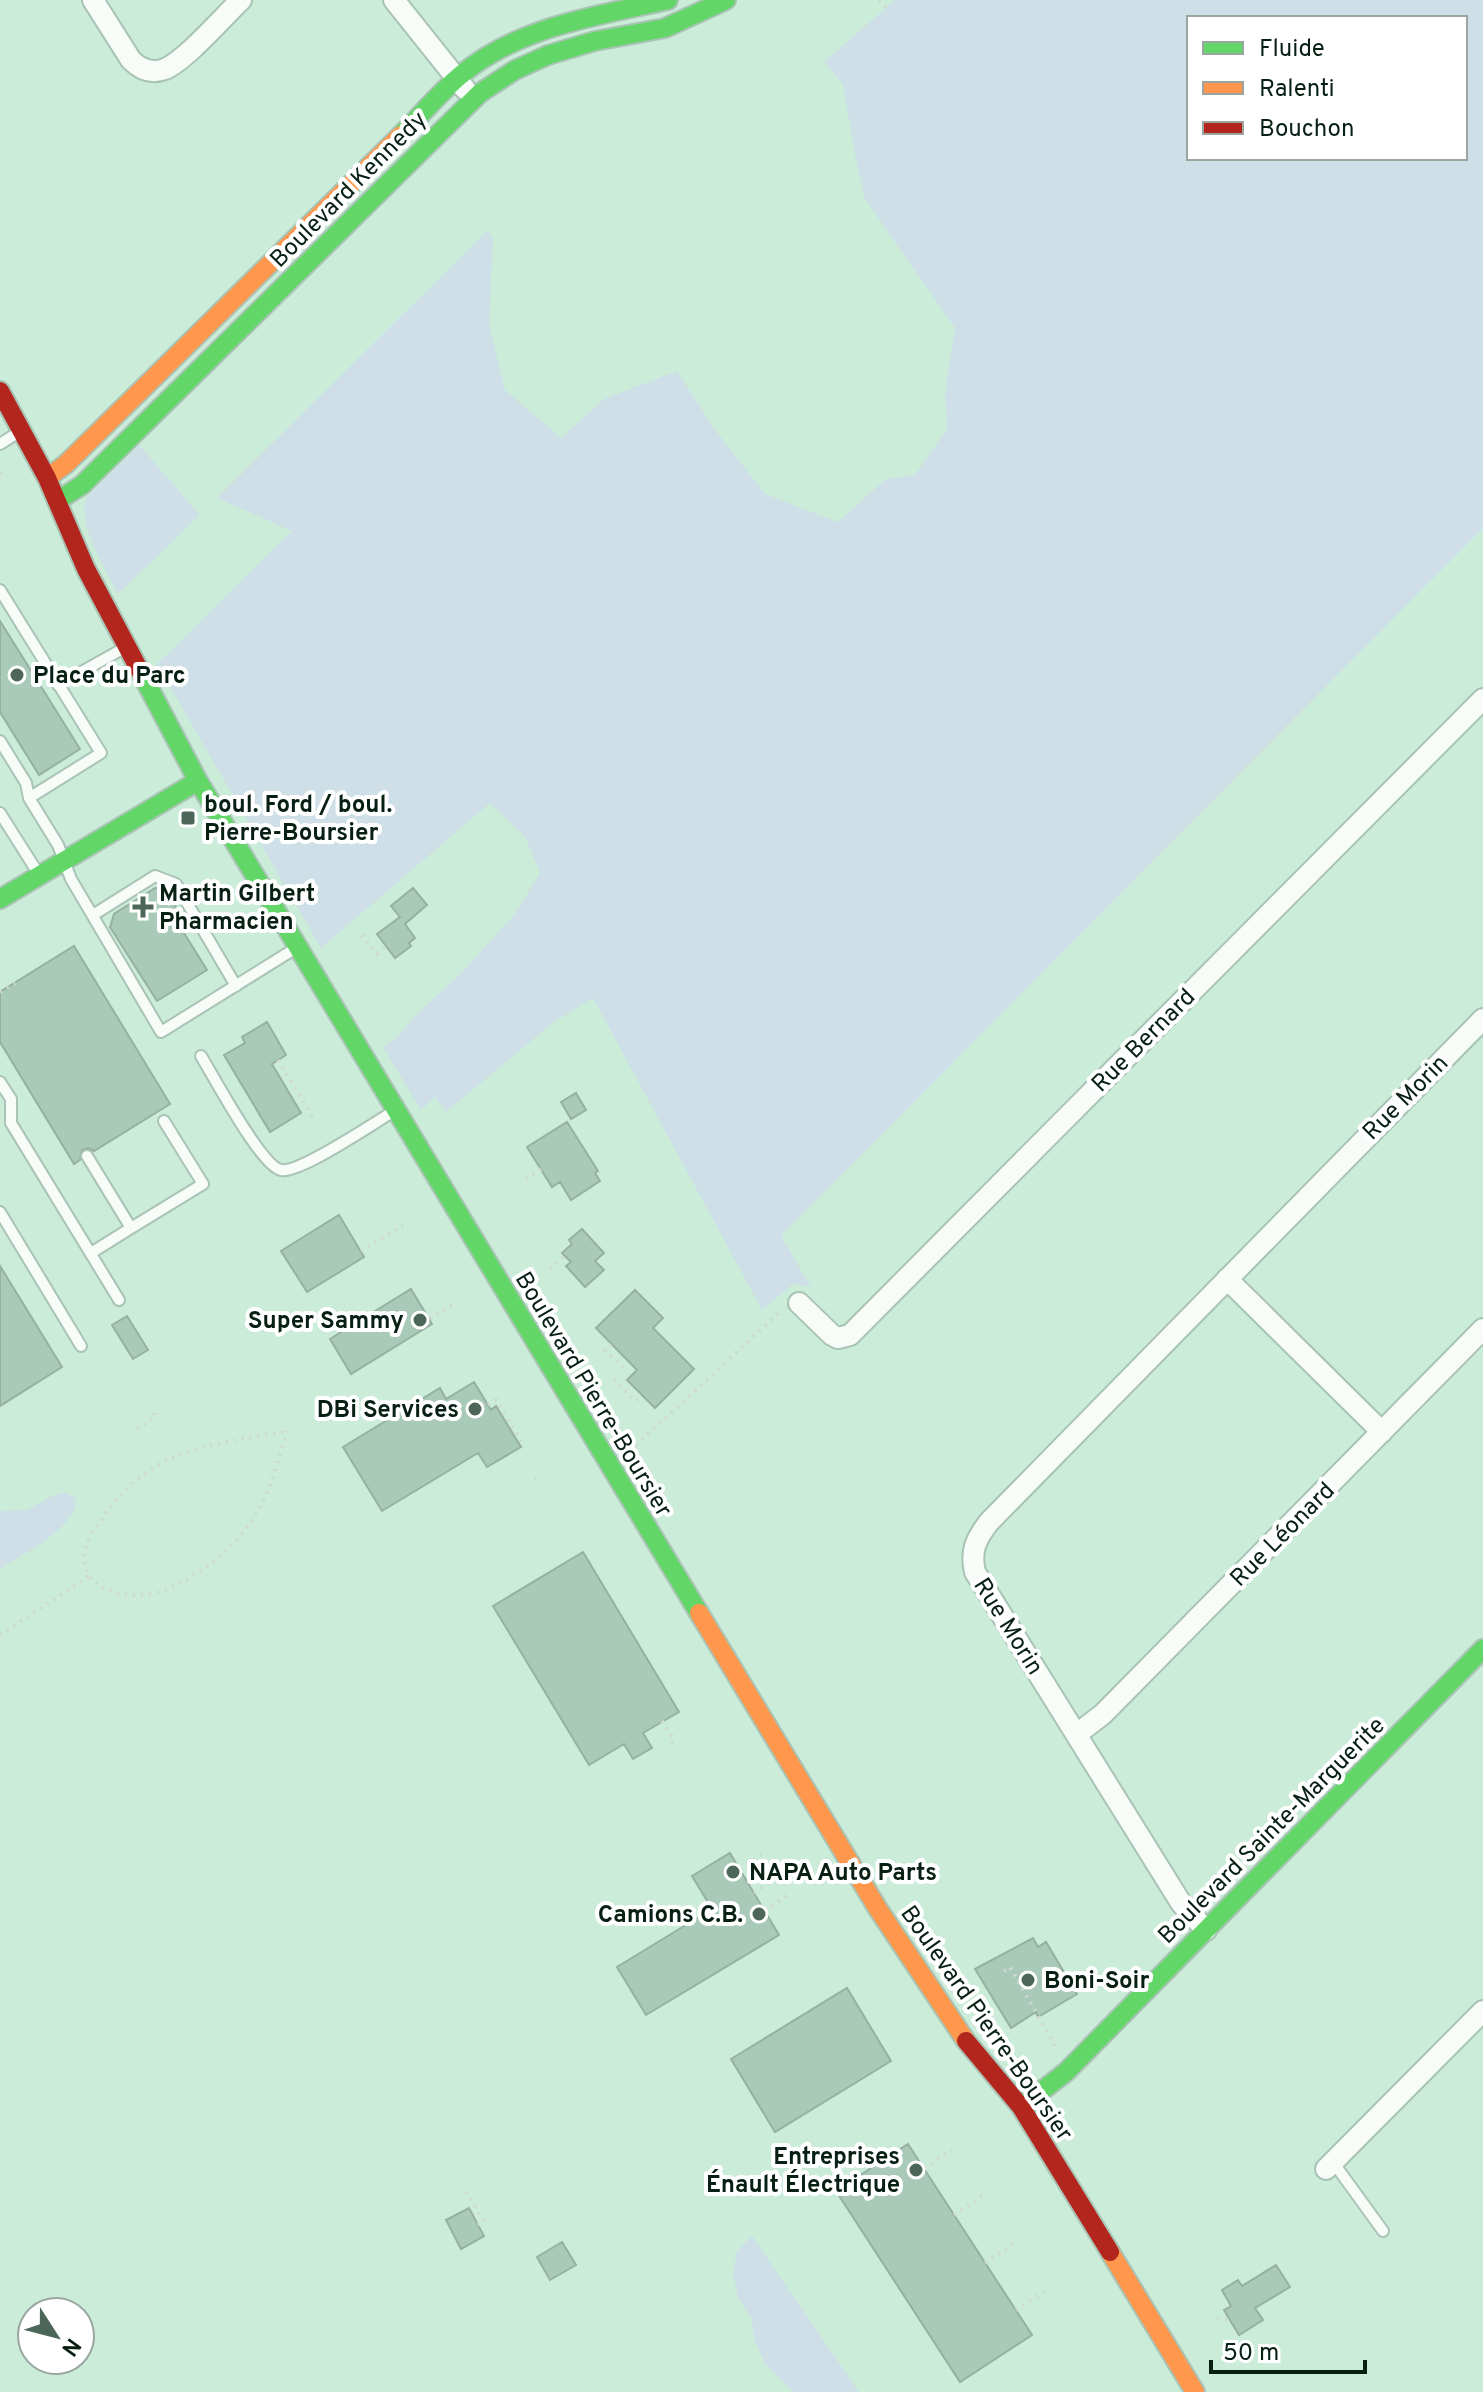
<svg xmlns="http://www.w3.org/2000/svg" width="1483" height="2392" font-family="Overpass,sans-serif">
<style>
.green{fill:#cedfe7;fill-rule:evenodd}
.building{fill:#a9cab9;stroke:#96b0a1;stroke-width:2}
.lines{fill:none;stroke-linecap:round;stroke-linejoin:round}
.lane-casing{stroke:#a9c3b5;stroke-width:14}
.street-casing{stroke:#a9c3b5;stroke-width:24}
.fast-casing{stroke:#a9c3b5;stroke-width:22}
.slow-casing{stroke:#a9c3b5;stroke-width:22}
.jam-casing{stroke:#a9c3b5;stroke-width:22}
.path{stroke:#ced9d3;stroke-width:4;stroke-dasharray:2 6;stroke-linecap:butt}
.lane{stroke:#f7fcf9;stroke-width:10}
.street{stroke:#f7fcf9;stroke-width:20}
.fast{stroke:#63d668;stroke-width:18}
.slow{stroke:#ff974d;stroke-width:18}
.jam{stroke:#b3261e;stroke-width:18}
.poi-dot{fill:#4c6759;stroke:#fff;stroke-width:3}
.labels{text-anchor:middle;stroke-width:8;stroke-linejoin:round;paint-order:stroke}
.street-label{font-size:24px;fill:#082014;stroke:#fff}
.poi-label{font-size:24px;font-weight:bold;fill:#082014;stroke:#fff;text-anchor:start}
</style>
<rect width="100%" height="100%" fill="#cbecd9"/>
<path class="green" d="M895 0H1483V528L781 1236 811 1287 793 1284 762 1310 593 998 554 1022 446 1112 435 1097 421 1110 383 1047 396 1038 417 1014 462 972 514 915 540 873 525 837 490 803 321 948 157 664 292 531 217 498 488 230 493 239 489 324 505 390 561 438 604 399 677 371 715 430 765 494 838 522 886 479 915 475 947 429 945 393 955 328 865 199 856 160 843 84 824 62ZM1189 18H1465V158H1189Z
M139 445 200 515 118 594C106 569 77 525 86 498Z
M64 1492 76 1498C78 1527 23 1554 0 1569V1511L27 1510 52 1496Z
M752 2236 859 2392H793L766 2365 754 2340 752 2319 738 2298 733 2273 737 2251Z"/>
<path class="building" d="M0 621 80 749 39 775 0 712Z
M155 888 167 890 176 904 174 917 207 970 157 1001 110 927 114 914Z
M413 888 427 905 405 924 415 938 409 943 411 946 395 958 377 934 400 917 391 906Z
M74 946 170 1104 94 1151 88 1148 82 1150 80 1160 74 1164 0 1042V992Z
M267 1022 286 1055 272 1064 301 1113 270 1132 224 1055 245 1043 242 1037Z
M576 1093 586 1110 571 1119 561 1102Z
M567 1122 598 1171 595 1173 600 1181 571 1200 560 1182 552 1187 527 1147Z
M339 1215 364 1257 307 1292 281 1251Z
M582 1229 604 1253 595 1261 604 1270 585 1287 566 1266 571 1262 562 1253 572 1244 569 1240Z
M0 1266 62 1367 0 1406Z
M411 1289 432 1324 351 1374 330 1339Z
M635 1290 663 1318 653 1328 694 1369 655 1408 627 1380 637 1370 596 1328Z
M127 1316 148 1350 133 1359 112 1325Z
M474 1382 491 1410 496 1406 521 1447 487 1467 478 1453 382 1511 343 1447 440 1388 446 1399Z
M583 1552 679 1712 643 1733 652 1748 633 1759 624 1744 589 1765 493 1606Z
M730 1853 779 1935 646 2015 617 1967 712 1909 692 1876Z
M1033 1938 1038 1947 1046 1942 1077 1994 1038 2017 1036 2012 1011 2028 975 1969Z
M847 1988 891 2061 775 2132 731 2059Z
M908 2144 1032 2335 960 2382 836 2191Z
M469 2208 484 2236 461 2249 446 2220Z
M562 2242 576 2265 550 2280 537 2257Z
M1276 2265 1290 2287 1255 2308 1263 2320 1239 2335 1224 2310 1231 2306 1222 2290 1238 2280 1242 2286Z"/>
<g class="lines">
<defs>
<path id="lane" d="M0 444 19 432
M0 590 101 753 29 798 58 845 71 879 161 1032 296 948
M58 685 126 647
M0 741 26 783 29 798
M0 813 38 873
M93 915 155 876 176 884 236 986
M201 1056C214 1077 261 1166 281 1170 299 1174 374 1123 394 1111
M0 1082 11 1099V1123L119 1300
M87 1156 131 1228 91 1253
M0 1212 81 1346
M131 1228 203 1184 164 1121
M1333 2162 1383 2231"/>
<path id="street" d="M93 0 131 60C141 70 152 74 165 69 186 60 223 17 241 0
M394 0 465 89
M1227 1279 1382 1432
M799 1303 832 1335 838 1338 850 1335 1483 699
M1077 1734 1103 1714 1483 1329
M1206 1930 1181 1903 975 1572C970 1551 976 1539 989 1522L1483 1019
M1326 2169 1483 2011"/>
<path id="fast" d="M401 135C421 115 440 92 462 74 520 26 597 16 668 0
M57 501 82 485 480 93 515 70 548 55 595 41 665 28 726 0
M140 671 198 781 699 1613
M0 899 198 781
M1021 2107 1066 2072 1483 1649"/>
<path id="slow" d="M47 478 66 464 401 135
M699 1613 878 1909 966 2041
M1110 2252 1195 2392"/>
<path id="jam" d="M0 391 47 478 86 569 140 671
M966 2041 1021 2107 1110 2252"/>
</defs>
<use href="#lane" class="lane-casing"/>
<use href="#street" class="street-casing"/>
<use href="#fast" class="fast-casing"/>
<use href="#slow" class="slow-casing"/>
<use href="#jam" class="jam-casing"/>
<path class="path" d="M879 0 887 8
M0 473 3 477 0 479
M362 935 377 954 386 946
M0 992 15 983
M278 1060 314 1119
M526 1179 541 1169
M361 1251 403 1225
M550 1269 565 1256
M430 1319 456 1302
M611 1344 605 1350 624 1369
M614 1379 636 1401 642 1395
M488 1405 496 1400 523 1444
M137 1429 155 1418 154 1411
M288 1431C278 1456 272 1487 258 1511 238 1545 203 1574 167 1589 137 1602 79 1596 85 1551 86 1540 95 1528 102 1519 118 1496 134 1479 158 1465 197 1443 245 1439 288 1431Z
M630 1451 782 1310
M535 1480 542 1476
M0 1635 91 1575
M662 1721 673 1738 671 1749
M740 1869 764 1853
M754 1893 779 1877
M765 1911 789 1894
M1004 1971 1010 1967 1056 2047
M924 2168 952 2150
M466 2192 484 2221 478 2225
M954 2215 982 2196
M985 2263 1013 2244
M1016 2310 1044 2292
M1217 2319 1230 2320"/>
<use href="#lane" class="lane"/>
<use href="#street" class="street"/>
<use href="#fast" class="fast"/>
<use href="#slow" class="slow"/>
<use href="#jam" class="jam"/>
</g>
<g class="poi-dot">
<circle cx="17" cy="675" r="8"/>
<rect x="180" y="810" width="16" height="16" rx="4"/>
<path d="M139 895h8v8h8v8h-8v8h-8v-8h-8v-8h8z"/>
<circle cx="420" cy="1320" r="8"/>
<circle cx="475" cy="1409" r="8"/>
<circle cx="733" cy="1872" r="8"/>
<circle cx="759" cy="1914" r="8"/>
<circle cx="1028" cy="1980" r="8"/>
<circle cx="916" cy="2170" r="8"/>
</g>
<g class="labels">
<g class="street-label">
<text transform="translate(348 189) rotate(-45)" y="8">Boulevard Kennedy</text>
<text transform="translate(1143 1040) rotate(-45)" y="8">Rue Bernard</text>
<text transform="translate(1405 1097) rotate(-45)" y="8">Rue Morin</text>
<text transform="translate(594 1394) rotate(59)" y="8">Boulevard Pierre-Boursier</text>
<text transform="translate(1282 1534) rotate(-45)" y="8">Rue Léonard</text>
<text transform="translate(1009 1626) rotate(58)" y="8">Rue Morin</text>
<text transform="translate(1271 1830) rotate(-45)" y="8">Boulevard Sainte-Marguerite</text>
<text transform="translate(987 2023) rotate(55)" y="8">Boulevard Pierre-Boursier</text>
</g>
<g class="poi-label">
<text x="33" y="683">Place du Parc</text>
<text x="204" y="812">boul. Ford / boul.<tspan x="204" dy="28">Pierre-Boursier</tspan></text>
<text x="159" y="901">Martin Gilbert<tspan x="159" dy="28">Pharmacien</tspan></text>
<text x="404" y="1328" text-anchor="end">Super Sammy</text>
<text x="459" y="1417" text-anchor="end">DBi Services</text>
<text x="749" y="1880">NAPA Auto Parts</text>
<text x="743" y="1922" text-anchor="end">Camions C.B.</text>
<text x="1044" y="1988">Boni-Soir</text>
<text x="900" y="2164" text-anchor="end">Entreprises<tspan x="900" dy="28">Énault Électrique</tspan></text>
</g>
</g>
<rect x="1187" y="16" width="280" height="144" fill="#ffffff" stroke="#9ca6a1" stroke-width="2"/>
<rect x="1203" y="42" width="40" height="12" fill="#63d668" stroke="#9ca6a1" stroke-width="2"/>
<text x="1259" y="56" font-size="24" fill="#082014">Fluide</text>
<rect x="1203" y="82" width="40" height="12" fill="#ff974d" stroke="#9ca6a1" stroke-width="2"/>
<text x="1259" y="96" font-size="24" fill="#082014">Ralenti</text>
<rect x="1203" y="122" width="40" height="12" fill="#b3261e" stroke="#9ca6a1" stroke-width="2"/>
<text x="1259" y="136" font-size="24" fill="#082014">Bouchon</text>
<g transform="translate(56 2336) rotate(126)"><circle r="38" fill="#ffffff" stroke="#9ca6a1" stroke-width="2"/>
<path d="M0-6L14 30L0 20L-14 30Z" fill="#4c6759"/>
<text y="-12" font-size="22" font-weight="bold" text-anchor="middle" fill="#082014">N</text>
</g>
<path d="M1211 2360v12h154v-12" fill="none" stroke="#082014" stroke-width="4"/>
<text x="1223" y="2360" font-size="24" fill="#082014" stroke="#ffffff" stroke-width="6" paint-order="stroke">50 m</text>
</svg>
